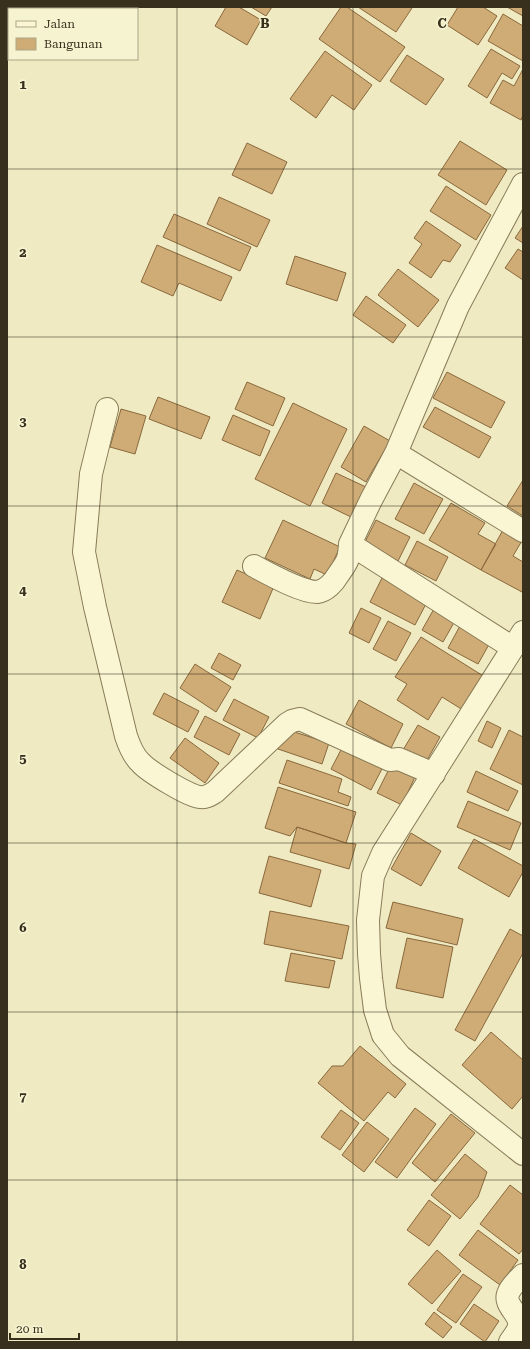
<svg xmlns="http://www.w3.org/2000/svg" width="530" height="1349" font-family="'Roboto Serif',serif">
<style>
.building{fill:#cfab75;stroke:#89693d}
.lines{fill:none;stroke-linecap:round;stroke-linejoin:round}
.minor-casing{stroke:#897b58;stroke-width:24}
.minor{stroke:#faf6d4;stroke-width:22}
.grid{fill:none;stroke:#382f1d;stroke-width:1;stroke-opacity:0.55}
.grid-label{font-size:13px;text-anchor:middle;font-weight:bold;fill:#382f1d;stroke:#f6f3d0;stroke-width:3.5;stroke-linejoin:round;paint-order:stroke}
</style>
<rect width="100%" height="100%" fill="#efeac1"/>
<path class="building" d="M226 7H239L261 20 247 45 215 26Z
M251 7H272L266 16Z
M341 7H347L405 47 380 82 319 39Z
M358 7H410L412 8 396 32Z
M458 7H483L497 16 478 45 447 25Z
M507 7H523V16Z
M503 14 523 26V61L488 41Z
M491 49 520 66 512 79 502 73 487 98 468 86Z
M325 51 372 85 354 110 332 95 316 118 290 99Z
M407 55 444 79 426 105 390 81Z
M523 69V115L521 120 490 103 503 80 514 86Z
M460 141 507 170 486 205 438 175Z
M247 143 287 162 272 194 232 175Z
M446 186 491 215 476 240 430 211Z
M219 197 270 220 257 247 207 224Z
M174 214 251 247 240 271 163 237Z
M426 221 461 245 450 262 443 260 431 278 409 263 422 244 414 238Z
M523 226V243L515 238Z
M157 245 232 277 221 301 179 283 173 296 141 282Z
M518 249 523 252V280L505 268Z
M295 256 346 273 337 301 286 284Z
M398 269 439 300 418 327 378 295Z
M366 296 406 325 393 343 353 315Z
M447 372 505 402 491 428 433 398Z
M247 382 285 398 273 426 235 409Z
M158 397 210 417 201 439 149 419Z
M293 403 347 429 310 506 255 479Z
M435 407 491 437 479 458 423 427Z
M121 409 146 416 135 454 110 447Z
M233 415 270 431 260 456 222 440Z
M364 426 390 441 366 482 341 467Z
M336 473 366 487 351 517 322 503Z
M523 480V516L507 506Z
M414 483 443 499 424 534 395 519Z
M451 503 485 523 478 534 496 544 481 570 429 540Z
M283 520 340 547 327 575 314 569 310 579 265 558Z
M376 520 410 537 398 561 364 544Z
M504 528 523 539 513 556 523 562V590L522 592 481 570Z
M417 541 448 557 436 581 405 565Z
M237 570 274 586 260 619 222 602Z
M382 578 427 602 415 625 370 602Z
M435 607 456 619 443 642 422 630Z
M361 608 381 618 369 643 349 633Z
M388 621 411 633 396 661 373 649Z
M461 624 491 641 478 664 448 648Z
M421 637 485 677 463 710 442 697 428 720 397 700 407 684 395 677Z
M219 653 241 665 233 680 211 668Z
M195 664 231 687 216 712 180 688Z
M164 693 199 711 188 732 153 714Z
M234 699 269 717 258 738 223 720Z
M359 700 403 724 391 748 346 724Z
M205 716 240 734 229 755 194 737Z
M487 721 501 728 492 748 478 741Z
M418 725 440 737 426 762 403 750Z
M285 729 329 743 322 764 278 749Z
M509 730 523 737V785L490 769Z
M185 738 219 763 205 783 170 758Z
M344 744 384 765 371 790 331 769Z
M287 760 342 779 338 792 351 797 348 806 279 783Z
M391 765 415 777 402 805 377 793Z
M476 771 518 791 508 811 467 792Z
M278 787 356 812 346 843 297 827 290 836 265 828Z
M468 801 521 823 510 850 457 827Z
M297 827 346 843 356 844 349 869 290 852Z
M411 833 441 851 421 886 391 869Z
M474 839 523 866V872L509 897 458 868Z
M269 856 321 870 311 907 259 893Z
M393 902 463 919 457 945 386 928Z
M270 911 349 926 342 959 264 944Z
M510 929 523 936V953L475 1041 455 1030Z
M407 938 453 947 443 998 396 988Z
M291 953 335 961 329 988 285 981Z
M491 1032 523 1060V1096L512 1109 462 1065Z
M360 1046 406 1084 395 1098 388 1092 364 1121 318 1083 332 1066H343Z
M415 1108 436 1124 397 1178 375 1162Z
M341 1110 359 1123 340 1150 321 1137Z
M451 1114 475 1133 435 1182 412 1163Z
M367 1122 389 1139 364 1172 342 1155Z
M465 1154 487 1172 478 1197 460 1219 431 1195Z
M510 1185 523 1195V1249L519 1254 480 1224Z
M429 1200 451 1216 429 1246 407 1230Z
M478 1230 518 1260 500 1285 459 1255Z
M437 1250 461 1271 432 1304 408 1284Z
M463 1274 482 1287 456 1323 437 1310Z
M474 1304 499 1321 485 1342 460 1324Z
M434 1312 452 1327 443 1338 425 1324Z"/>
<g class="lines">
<defs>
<path id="minor" d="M107 409 91 474 84 552 95 607 126 736C129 745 133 756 141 763 148 771 190 797 200 797 206 798 210 795 215 792L287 724 292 721 300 719 390 760 399 759 434 774
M396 453 523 531
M254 566C269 574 301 592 317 592 326 591 334 582 338 575 347 562 349 561 350 544
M523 632 383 853 373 876 368 920 369 954 371 978 375 1010 383 1035 400 1056 523 1154
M513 648 350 544 371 500 396 453 458 306 523 184
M510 1342C513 1337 518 1332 519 1326 521 1314 504 1306 508 1294 510 1287 518 1280 523 1275"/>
</defs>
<use href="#minor" class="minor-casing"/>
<use href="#minor" class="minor"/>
</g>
<path class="grid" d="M177 7V1342M353 7V1342M7 169H523M7 337H523M7 506H523M7 674H523M7 843H523M7 1012H523M7 1180H523"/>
<g class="grid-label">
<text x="265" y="28">B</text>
<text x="442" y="28">C</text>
<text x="23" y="89">1</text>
<text x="23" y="257">2</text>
<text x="23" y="426">3</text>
<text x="23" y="595">4</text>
<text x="23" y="763">5</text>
<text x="23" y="932">6</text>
<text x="23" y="1101">7</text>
<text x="23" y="1269">8</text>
</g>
<rect width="530" height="1349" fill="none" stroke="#382f1d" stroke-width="16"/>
<rect x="8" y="8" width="130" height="52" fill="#f6f3d0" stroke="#aaa588"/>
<rect x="16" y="21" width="20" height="6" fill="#faf6d4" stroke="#aaa588"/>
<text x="44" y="28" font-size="12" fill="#382f1d">Jalan</text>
<rect x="16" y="38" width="20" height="12" fill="#cfab75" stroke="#aaa588"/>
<text x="44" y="48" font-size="12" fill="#382f1d">Bangunan</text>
<path d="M10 1333v6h69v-6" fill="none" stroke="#382f1d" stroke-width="2"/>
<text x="16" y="1333" font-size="12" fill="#382f1d" stroke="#f6f3d0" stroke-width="3" paint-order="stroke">20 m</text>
</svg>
